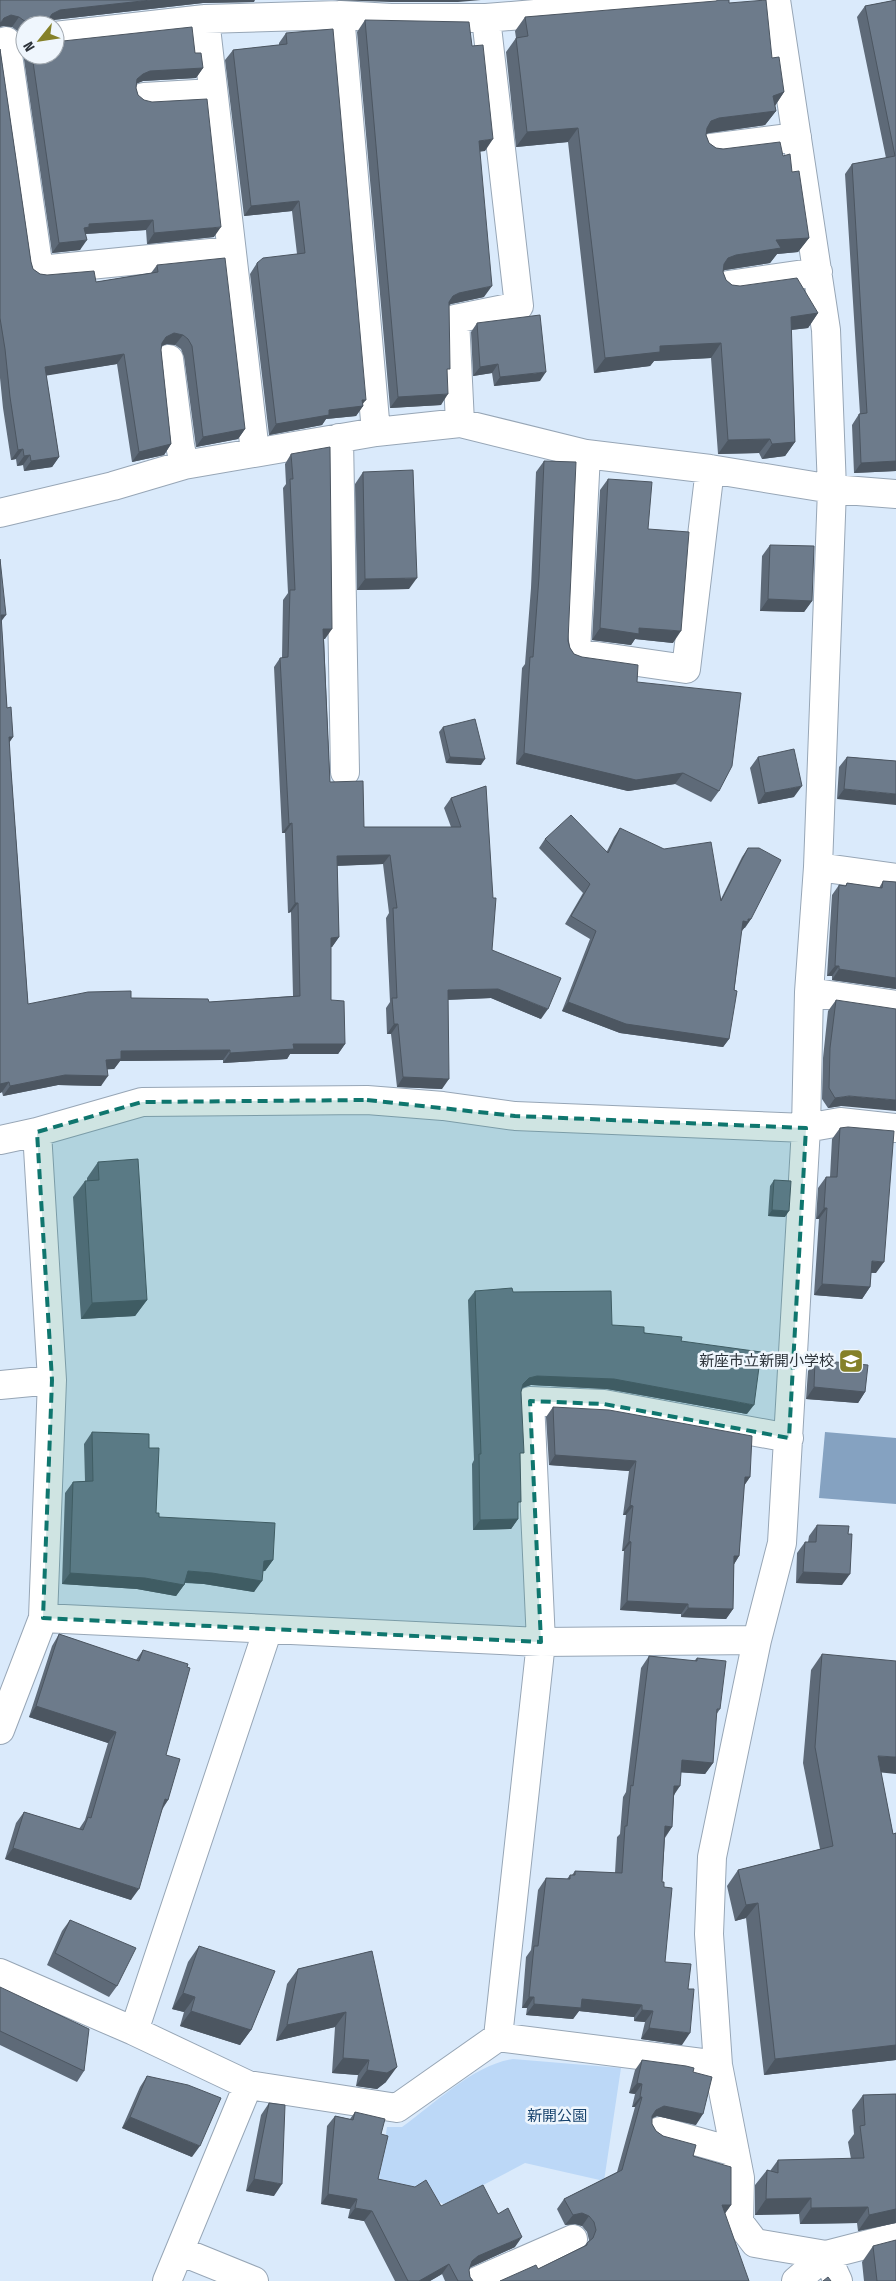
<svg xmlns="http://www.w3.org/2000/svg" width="896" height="2281" font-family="'Fira Sans Condensed','Noto Sans JP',sans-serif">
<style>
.green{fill:#bcd8f7}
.water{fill:#85a2c1}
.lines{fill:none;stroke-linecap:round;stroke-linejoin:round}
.minor-casing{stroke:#97a6b6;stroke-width:30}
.minor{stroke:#fff;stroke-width:28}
.wall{fill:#5e6a78}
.shaded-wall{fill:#4c5661}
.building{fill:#6d7b8b;stroke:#4c5661}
.marked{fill:#0f766e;fill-opacity:0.2;stroke:#0f766e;stroke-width:4;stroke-dasharray:10 6;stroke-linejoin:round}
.labels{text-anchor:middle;stroke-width:5;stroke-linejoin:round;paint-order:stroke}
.poi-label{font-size:15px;fill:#2d333a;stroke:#eff6fd;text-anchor:end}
.park-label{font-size:15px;fill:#19446e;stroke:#eff6fd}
</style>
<rect width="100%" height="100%" fill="#daeafb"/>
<path class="green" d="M513 2059 621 2068 604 2181 525 2163 445 2205 413 2187 379 2180 387 2127H402C434 2104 475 2064 513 2059Z"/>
<path class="water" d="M825 1432 896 1438V1504L819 1498Z"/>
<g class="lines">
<defs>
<path id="minor" d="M776 0 826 330 832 489 818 867 809 992 806 1128 782 1543 757 1640 712 1857 709 1934 718 2065 740 2178 739 2222 755 2243 826 2255 896 2237
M340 15 376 432
M205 19 255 452
M55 36 205 19 340 15 391 18H486L704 0
M6 41 39 270 231 251
M144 97 213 93
M711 148 797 137
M728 285 818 272
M169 359 180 445 184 465
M460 423 455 319 519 306 486 18
M339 438 345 772
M586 454 576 653 686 669 710 469
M0 513 113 486 184 465 376 432 460 423 586 454 710 469 832 489 896 494
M818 867 896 878
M809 992 896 1005
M0 1140 37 1132 142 1102 367 1100 443 1106 515 1116 806 1128 840 1122 896 1128
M0 1385 52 1380
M43 1618 541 1642 757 1640
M0 1730 43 1618 52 1380 37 1132
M0 1973 134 2031 248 2085 397 2108 498 2037 718 2065
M134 2031 268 1629
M498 2037 541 1642 530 1401 604 1404 789 1438
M660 2131 735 2152
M180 2251 254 2281
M826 2255 838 2281
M167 2281 248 2085
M477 2281 573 2239
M796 2281 826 2255"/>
</defs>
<use href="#minor" class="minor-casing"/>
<use href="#minor" class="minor"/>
</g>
<path class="wall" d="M0 0 254 2 203 3 53 20 47 23V25H25V55H55L63 41 195 53 203 68 196 78 143 81 137 83 136 88 138 95 214 237 147 244 146 230 86 234 80 250 52 253 21 39 19 32 12 27 4 26Z
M896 0V471L854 473 852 425 859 414H860L845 174 852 164 886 158 857 17 865 6Z
M729 3 772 58 784 92 775 106 776 111 765 125 709 133 706 134V135L709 143 716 148 783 156 792 172 809 238 798 252 777 254 770 263 725 270 723 271V272L726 280 732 285 818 313 808 328 791 330 795 442 785 456 762 459 759 453 718 454 711 358 654 361 650 366 594 373 568 142 516 147 506 52 516 38 515 31 525 17Z
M365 20 472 46 485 151H480L484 297 451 304 449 305 447 373 441 405 390 408 357 32Z
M286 33 363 406 356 416 326 419 322 425 269 435 250 274 257 263 297 254 292 211 244 216 225 60 233 50 279 45V43Z
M0 49 31 262 33 269 40 274 96 282 151 273 157 265 245 429 238 439 196 447 184 357 181 349 175 345 167 344 161 346V350L171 444 164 455 132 462 117 364 46 375 59 457 52 467 24 471 23 465 17 466 16 459 11 460 3 408 0 378Z
M477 323 540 381 494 386 492 373 473 376 471 332Z
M291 454 325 639H324L330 782 364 827H451L444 808 451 798 486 786 492 950 541 1019 491 998 448 1000 442 1089 397 1087 391 1034H387L386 1008 390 1002 386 918 389 913 383 864 337 866 339 937 332 947H331V1000L345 1044 338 1054H290L287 1059 223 1063V1060L120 1061 114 1069H107L101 1086 58 1085 3 1096 2 1092 0 1093V559L1 621 7 708 13 737 9 742 11 770 28 1004 131 998 209 1002 293 996 291 912 288 913 285 833H282L274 667 280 658H282L283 600 288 593 283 488 286 484 285 464Z
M544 461 570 648 574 654 637 682 719 791 711 802 675 784 628 791 516 764 522 668 525 664 531 588 536 472Z
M363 472 409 589 357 590 355 484Z
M608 479 648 529 673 643 635 639 631 645 592 640 600 490Z
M770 545 812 601 804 612 760 611 762 556Z
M443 727 481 765 446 763 439 732Z
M758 757 794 797 758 804 750 768Z
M847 757 896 761 837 799 839 767Z
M620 828 721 899 742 857 748 848 751 919 745 928H744L741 931 729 1039 723 1047 620 1033 562 1011 590 939 565 924 583 893 539 848 545 839 607 851 614 837Z
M883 881 896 882V989L832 980V976H827L832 895 839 885 845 886 847 883 879 888Z
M836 1000 841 1106 828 1108 822 1099 823 1058 828 1011Z
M840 1128 876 1273H871L870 1287 862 1299 814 1295 819 1219H816L818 1188 826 1177H830L832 1139Z
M98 1162 147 1300 135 1316 81 1319 73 1197 85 1181H87V1178Z
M774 1180 785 1217 768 1216 770 1186Z
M475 1291 513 1292 612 1325 681 1341 747 1414 607 1389 531 1385 522 1388 521 1392 520 1459 518 1507V1519L511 1529 473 1530 472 1464 474 1460 468 1300Z
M815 1360 865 1392 858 1403 806 1399 808 1371Z
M553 1407 750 1477 744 1486 739 1556 734 1564 733 1609 726 1619 681 1617V1614L620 1610 624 1551H622L626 1515H623L629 1471 549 1465 546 1417Z
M92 1432 149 1448 156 1513 159 1517 273 1560 265 1571H263L254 1592 204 1584 185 1583 184 1585 176 1596 137 1589 62 1584 65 1493 73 1482 85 1481 84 1444Z
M817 1525 842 1585 796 1583 797 1553 805 1542H808L809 1536Z
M59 1634 136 1660 143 1650 166 1755 168 1800 162 1810 131 1900 5 1859 16 1823 24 1812 79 1829 85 1820 108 1743 29 1717 52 1646Z
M822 1654 881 1773 893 1834 896 1833V2060L764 2075 746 1918 735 1921 727 1886 738 1870 820 1849 803 1763 811 1670Z
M649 1656 694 1661 697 1658 720 1709 716 1715 713 1763 705 1774 681 1772 674 1796 672 1827 665 1838 662 1882 664 1887 665 1962 682 2045 641 2039 645 2022 634 2021V2017L579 2011 573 2019 526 2015 527 2008H522L526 1957 531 1950 538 1890 546 1878 567 1879 570 1875H572L575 1871 615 1873 617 1837 620 1834 623 1797 626 1792 641 1668Z
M70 1920 117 1986 109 1997 47 1965 62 1931Z
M199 1946 251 2030 240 2045 180 2026 184 2012 172 2009 188 1962Z
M372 1951 386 2082 377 2089 356 2086 358 2075 332 2073 335 2027 276 2041 287 1984 298 1969Z
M0 1987 84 2071 77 2082 0 2045Z
M642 2060 693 2072 696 2125 657 2116 652 2118V2124L656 2131 693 2156 731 2205 725 2213 538 2269 584 2246 588 2242 589 2240 587 2232 582 2226 575 2224 565 2225 557 2209 564 2199 617 2172 635 2107H632L635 2094 629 2093 635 2070Z
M147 2076 192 2157 122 2128 140 2087Z
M896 2094V2223L858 2231 857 2223 800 2224 799 2214 755 2215V2185L767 2170 770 2171 778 2160 851 2159 848 2142 854 2134 852 2110 863 2095Z
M269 2103 274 2196 246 2191 261 2115Z
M355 2112 381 2134 378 2179 441 2206 515 2247 469 2268V2270L470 2277 473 2281H445L442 2274 430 2281H395L364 2221 348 2218 350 2209 321 2204 327 2126 335 2116 350 2119Z
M873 2246 896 2281H864L862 2262Z"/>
<path class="shaded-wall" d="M151 0H255L254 2 203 3 53 20 45 24 52 14 60 10Z
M333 0H481L458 2H391Z
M11 15 19 17 12 27 4 26 0 27V23L4 18Z
M203 68 196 78 143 81 136 84 137 79 143 74 150 71Z
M784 92 774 107 773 96Z
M776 111 765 125 709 133 701 136 711 121 719 118Z
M578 128 568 142 516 147 527 132Z
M493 139 485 151 471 153 479 141Z
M299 201 292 211 244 216 251 206Z
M153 220 146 230 84 234V228L89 224Z
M221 227 214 237 147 244 154 233Z
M809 238 798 252 777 254 770 263 725 270 718 273 728 258 776 240Z
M87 240 80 250 52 253 59 243Z
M492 286 484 297 451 304 445 307 453 296 459 293Z
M818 313 808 328 781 331 791 317Z
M174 333 183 335 175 345 167 344 159 347 166 337Z
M721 343 711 358 654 361 650 366 594 373 605 358 660 346Z
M124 354 117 364 38 377 45 367Z
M498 364 492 373 473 376 480 367Z
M546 372 540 381 494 386 500 377Z
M448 394 441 405 390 408 398 397Z
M362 400H366L361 406H363L356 416 326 419 322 425 269 435 276 424Z
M245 429 238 439 196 447 203 437Z
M770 439 759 453 718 454 728 440Z
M795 442 785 456 762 459 772 444Z
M171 444 164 455 132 462 139 452Z
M23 449 16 459 11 460 18 450Z
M30 455 23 465 17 466 24 456Z
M59 457 52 467 24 471 31 461Z
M896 461V471L854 473 861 463Z
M417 578 409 589 357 590 365 579Z
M768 599 812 601 804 612 760 611Z
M1 615H6L0 623Z
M600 628H639L681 631 673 643 635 639 631 645 592 640Z
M323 629H332L325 639H317Z
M9 737H13L7 746Z
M524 753 683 773 675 784 628 791 516 764Z
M450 757 485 759 481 765 446 763Z
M802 786 794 797 758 804 765 793Z
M844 789 896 794V805L837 799Z
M292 823 285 833H282L289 824Z
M390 855 383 864 330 866 337 856Z
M295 903H298L291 912 288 913Z
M748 919H751L742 931 743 921Z
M339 937 332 947 324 948 331 938Z
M835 966H839L832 976H827Z
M839 969 896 978V989L832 980Z
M498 989 548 1009 541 1019 491 998 441 1000 448 990Z
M568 1002 729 1039 723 1047 620 1033 562 1011Z
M394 1024H398L391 1034H387Z
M293 1044H345L338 1054H290L287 1059 223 1063 230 1053Z
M230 1050 223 1060 120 1061 114 1069 99 1070 106 1060 121 1051Z
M65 1075 108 1076 101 1086 58 1085 3 1096 10 1086Z
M403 1077 449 1079 442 1089 397 1087Z
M9 1082 2 1092 0 1093V1084Z
M849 1096 896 1100V1111L841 1106 828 1108 835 1098Z
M824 1208H827L819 1219H816Z
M772 1210 789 1211 785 1217 768 1216Z
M872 1261 884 1262 876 1273 864 1272Z
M822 1284 870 1287 862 1299 814 1295Z
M147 1300 135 1316 81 1319 92 1303Z
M537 1376 614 1379 754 1405 747 1414 607 1389 531 1385 522 1388 523 1384 529 1378Z
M814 1387 865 1392 858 1403 806 1399Z
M555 1455 636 1461 629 1471 549 1465Z
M745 1477H750L743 1487Z
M630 1505 633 1506 626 1515H623Z
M518 1519 511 1529 473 1530 480 1520Z
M629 1541 631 1542 624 1551H622Z
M734 1556H739L733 1566Z
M273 1560 265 1571 256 1572 264 1561Z
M188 1571 212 1573 262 1581 254 1592 204 1584 180 1582Z
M803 1572 850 1574 842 1585 796 1583Z
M70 1573 145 1578 184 1585 176 1596 137 1589 62 1584Z
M627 1601 688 1604 681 1614 620 1610Z
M688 1608 733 1609 726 1619 681 1617Z
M36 1706 116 1732 108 1743 29 1717Z
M878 1756 896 1757V1774L867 1771Z
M682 1760 713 1763 705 1774 674 1772Z
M674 1786H680L672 1798Z
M165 1799 168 1800 160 1811Z
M665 1826 672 1827 664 1838Z
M13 1848 139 1889 131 1900 5 1859Z
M758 1903 746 1918 735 1921 746 1905Z
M183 1993 195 1997 184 2012 172 2009Z
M529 1997H534L527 2008H522Z
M582 1999 642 2005 634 2017 579 2011 573 2019 526 2015 534 2004Z
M642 2010 653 2011 645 2022 634 2021Z
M191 2011 251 2030 240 2045 180 2026Z
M346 2012 335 2027 276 2041 287 2025Z
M649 2028 690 2033 682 2045 641 2039Z
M896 2045V2060L764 2075 775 2059Z
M343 2058 369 2060 358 2075 332 2073Z
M397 2067 386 2082 377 2089 356 2086 367 2070Z
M637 2083 642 2084 635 2094 629 2093Z
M640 2097H642L635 2107H632Z
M664 2106 703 2114 696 2125 657 2116 649 2120 656 2110Z
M130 2117 200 2146 192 2157 122 2128Z
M254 2179 282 2184 274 2196 246 2191Z
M328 2194 357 2199 350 2209 321 2204Z
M811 2198 799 2214 755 2215 766 2199Z
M722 2205H731L724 2215Z
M868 2207 857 2223 800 2224 811 2208Z
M355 2208 372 2211 364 2221 348 2218Z
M896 2209V2223L858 2231 869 2215Z
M582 2213 589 2216 582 2226 575 2224 565 2225 573 2215Z
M522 2237 515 2247 471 2267 465 2271 472 2261 478 2256Z
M449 2264 442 2274 430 2281H419Z"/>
<path class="building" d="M0 0H151L60 10 52 14 48 20 47 25H27L26 22 19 17 11 15 4 18 0 23Z
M718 0H729V3L766 0 772 58 779 57 784 92 773 96 776 111 719 118 711 121 707 128 706 135 709 143 716 148 723 149 780 142 783 156 790 154 792 172 799 171 809 238 776 240 781 248 736 255 728 258 724 264 723 272 726 280 732 285 740 286 797 278 818 313 791 317 795 442 772 444 770 439 728 440 721 343 660 346V352L605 358 578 128 527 132 516 38 528 36 525 17 716 1Z
M896 0V461L861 463 859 414 867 413 852 164 895 156 865 6Z
M365 20 469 22 472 46 483 45 493 139 479 141 492 286 459 293 453 296 449 302 450 369H447L448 394 398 397Z
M192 27 195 53H201L203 68 150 71 143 74 137 79 136 88 138 95 144 100 152 102 207 99 221 227 154 233 153 220 89 224V227L84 228 87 240 59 243 32 55H55V39L63 41Z
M333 29 366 400H362L363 406 329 410V415L276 424 257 263 263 258 305 253 299 201 251 206 233 50 287 44 286 33Z
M0 49 31 262 33 269 40 274 47 275 94 271 96 282 158 272 157 265 225 258 245 429 203 437 192 346 188 339 183 335 174 333 166 337 162 343 161 350 171 444 139 452 124 354 45 367 59 457 31 461 30 455 24 456 23 449 18 450 10 397 5 349 0 318Z
M540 315 546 372 500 377 498 364 480 367 477 323Z
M330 447 332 629H323L330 782 363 781 364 827H461L451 798 486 786 493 898H496L492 950 561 978 548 1009 498 989 448 990 449 1079 403 1077 398 1024H394L392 998H397L393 908H397L390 855 337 856 339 937 331 938V1000L344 1001 345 1044H293L294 1049 230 1053V1050L121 1051V1059L106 1060 108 1076 65 1075 10 1086 9 1082 0 1084V559L6 615H1L7 708 11 707 13 737H9L11 770 28 1004 88 992 131 991V998L208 999 209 1002 300 996 298 903H295L292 823 289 824 280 658 288 657 290 590H295L290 479H293L291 454Z
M544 461 576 462 568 641 570 648 574 654 582 657 638 665 637 682 741 693 732 766 719 791 683 773 636 780 524 753 530 657H533L539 577Z
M413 470 417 578 365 579 363 472Z
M608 479 652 482 648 529 689 532 681 631 639 628V634L600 628Z
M770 545 814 546 812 601 768 599Z
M475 719 485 759 450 757 443 727Z
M794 749 802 786 765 793 758 757Z
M847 757 896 761V794L844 789Z
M571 815 608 853 620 828 664 849 711 842 721 901 748 848H759L781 860 751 919H748V922L743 921 734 990 737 991 729 1039 626 1024 568 1002 596 931 571 916 590 884 545 839Z
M883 881 896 882V978L839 969V966H835L839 885 846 886 847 883 882 888Z
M836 1000 896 1009V1100L849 1096 835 1098 829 1088 830 1048Z
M848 1127 894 1131 884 1262 872 1261 870 1287 822 1284 827 1208H824L826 1177H837L840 1128Z
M138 1159 147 1300 92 1303 85 1181 99 1180 98 1162Z
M774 1180 791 1181 789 1211 772 1210Z
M512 1288 513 1292 611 1291 612 1325 644 1327V1333L682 1337 681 1341 761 1352 754 1405 614 1379 537 1376 529 1378 523 1384 521 1392 524 1453H520L521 1502H518V1519L480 1520 479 1454H481L475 1291Z
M815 1360 868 1365 865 1392 814 1387Z
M553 1407 609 1410 752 1436 750 1477H745L739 1556H734L733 1609 688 1608V1604L627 1601 631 1542 629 1541 633 1506 630 1505 636 1461 555 1455Z
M92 1432 149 1434V1448H159L156 1513H159V1517L275 1523 273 1560 264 1561 262 1581 212 1573 188 1571 184 1585 145 1578 70 1573 73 1482 93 1481Z
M817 1525 849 1526 848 1534H852L850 1574 803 1572 805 1542H816Z
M59 1634 139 1661 143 1650 188 1664 187 1667 190 1668 166 1755 180 1759 168 1800 165 1799 139 1889 13 1848 24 1812 83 1830 88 1817 91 1818 116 1732 36 1706Z
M822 1654 896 1661V1757L878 1756 893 1834 896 1833V2045L775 2059 758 1903 746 1905 738 1870 833 1846 815 1747Z
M649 1656 697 1661V1658L726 1661 720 1709H717L713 1763 682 1760 680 1786H674L672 1827 665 1826 662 1882H664V1887L672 1888 665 1962 691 1964 688 1989H694L690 2033 649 2028 653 2011 642 2010V2005L582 1999 581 2008 534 2004V1997H529L534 1946H538L546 1878 570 1879V1875H575V1871L622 1873 625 1826H627L631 1785 633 1786Z
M70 1920 136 1948 117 1986 55 1953Z
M199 1946 275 1971 251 2030 191 2011 195 1997 183 1993Z
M372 1951 397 2067 387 2073 367 2070 369 2060 343 2058 346 2012 287 2025 298 1969Z
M0 1987 89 2029 84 2071 0 2031Z
M642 2060 686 2066 694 2068 693 2072 712 2077 703 2114 664 2106 656 2110 652 2116V2124L656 2131 663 2136 696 2145 693 2156 731 2167V2205H722L749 2281H500L536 2265 538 2269 587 2245V2243L593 2238 596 2230 594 2222 589 2216 582 2213 573 2215 564 2199 622 2170 642 2097H640L642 2084 637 2083Z
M147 2076 188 2085 221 2098 200 2146 130 2117Z
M896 2094V2209L869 2215 868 2207 811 2208V2198L766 2199 767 2170 778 2173V2160L864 2158 860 2126 865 2125 863 2095Z
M269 2103 285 2105 282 2184 254 2179Z
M355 2112 385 2119 381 2134 388 2136 378 2179 415 2187 426 2180 441 2206 483 2185 498 2214 508 2208 522 2237 478 2256 472 2261 469 2270 470 2277 473 2281H458L449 2264 419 2281H408L372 2211 355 2208 357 2199 328 2194 335 2116 353 2120Z
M896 2240V2281H877L873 2246Z
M828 2277 831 2281H823Z"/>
<path class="marked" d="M367 1100 515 1116 806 1128 789 1438 604 1404 530 1401 541 1642 43 1618 52 1380 37 1132 142 1102Z"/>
<defs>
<symbol id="school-square" viewBox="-11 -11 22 22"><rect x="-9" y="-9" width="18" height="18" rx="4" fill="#858129" stroke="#eff6fd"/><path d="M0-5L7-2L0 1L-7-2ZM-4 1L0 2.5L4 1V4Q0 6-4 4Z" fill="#fff"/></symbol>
</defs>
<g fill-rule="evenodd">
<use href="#school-square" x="837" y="1347" width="28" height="28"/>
</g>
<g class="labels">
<g class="poi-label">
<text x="834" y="1366">新座市立新開小学校</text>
</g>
<g class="park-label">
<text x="557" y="2121">新開公園</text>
</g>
</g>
<g transform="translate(40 40) rotate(240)"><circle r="24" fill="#eff6fd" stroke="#a1a8af"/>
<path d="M0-4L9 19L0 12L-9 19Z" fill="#858129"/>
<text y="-8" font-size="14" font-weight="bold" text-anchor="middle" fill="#2d333a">N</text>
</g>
</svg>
